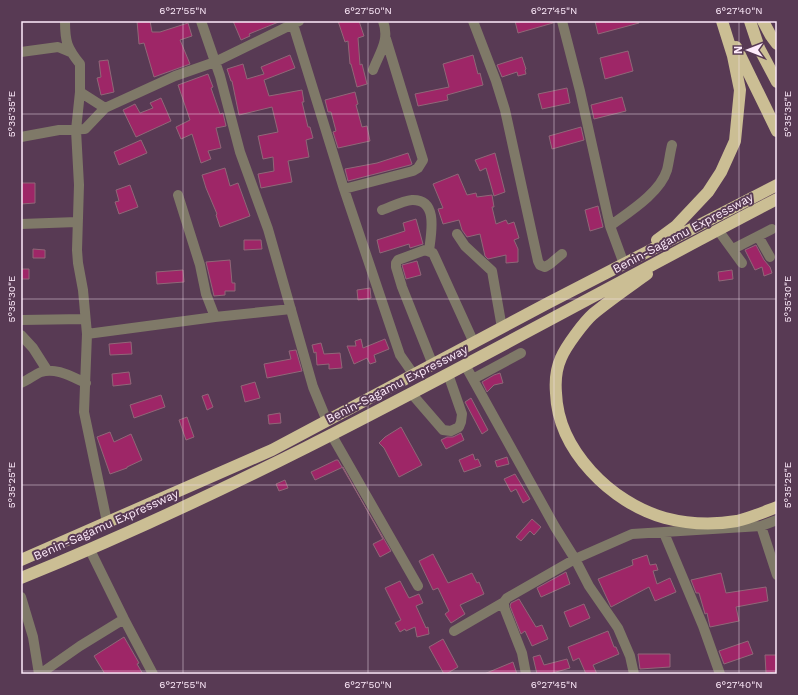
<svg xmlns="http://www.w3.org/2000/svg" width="798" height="695" font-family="'Work Sans',sans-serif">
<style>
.building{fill:#9e2667;stroke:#906778}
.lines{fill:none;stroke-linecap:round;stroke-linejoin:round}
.minor{stroke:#7f7968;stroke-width:10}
.highway{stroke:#cbbe94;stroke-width:12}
.ticks{fill:none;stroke:#feebfb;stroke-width:1;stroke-opacity:0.45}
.labels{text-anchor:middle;stroke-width:4;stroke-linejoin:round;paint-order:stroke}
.street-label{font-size:12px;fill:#feebfb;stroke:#583a54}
.neatline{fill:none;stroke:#feebfb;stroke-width:1.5}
.ticks-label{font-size:10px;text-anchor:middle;fill:#feebfb}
</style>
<rect width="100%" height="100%" fill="#583a54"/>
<path class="building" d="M137 21H150L152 32H160L188 23 192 36 180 40 190 64 154 77 144 43 139 44Z
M233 21H281L249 34 250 36 241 40Z
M338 21H359L364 36 358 38 360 65 362 64 367 84 357 87 351 64H350L348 41 345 42Z
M515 21H553V23L518 33Z
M595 21H638L639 23 598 34Z
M628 51 633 71 605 79 600 58Z
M290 55 295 68 264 80 269 96 302 90 304 102H302L308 127H310L313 138 306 140 309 157 288 161 292 182 261 188 258 174 274 171 273 157 263 159 258 136 278 132 272 107 239 115 232 81H231L227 69 243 64 247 79 264 74 261 67Z
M473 55 478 74 480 73 483 85 447 95 448 100 418 106 415 94 449 87 443 64Z
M522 57 526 69 525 70 526 74 518 76 517 72 502 77 497 65Z
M108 60 114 92 101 95 97 78 101 77 99 61Z
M208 74 213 87 211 88 220 114 223 113 226 126 216 128 221 148 208 151 211 159 201 163 192 134 181 139 176 127 190 120 178 85Z
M567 88 570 103 542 109 538 94Z
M355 92 358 104 356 105 362 127 367 126 370 141 338 148 333 132 336 131 331 112H328L325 100Z
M622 97 626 111 594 119 591 105Z
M161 98 171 121 136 137 123 110 135 104 140 113 153 108 150 103Z
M581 127 584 140 552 149 549 136Z
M141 140 147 153 119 165 114 152Z
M408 153 412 164 410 165 348 181 345 169 377 163Z
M495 153 505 192 494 196 486 168 480 171 475 160Z
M225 168 230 186 238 183 250 216 220 227 216 215 217 214 206 188 202 175Z
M458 174 467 195 476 193 477 197 492 195 494 207H492L496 224 506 220 508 224 514 222 519 238 514 240 518 249V262L506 263V255L488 259 485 256 480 234 467 237 462 230 459 220 443 224 438 209 443 208 433 184Z
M21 183H35V203L21 204Z
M130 185 138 207 119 214 115 202 119 201 116 190Z
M598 206 603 227 590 231 585 210Z
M416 219 423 244 410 248 409 244 380 253 377 240 405 231 403 223Z
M244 240H261L262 249 244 250Z
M756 245 764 260 770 267 772 273 764 276 762 267 755 270 745 250Z
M33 249 45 250V258H33Z
M230 260 232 283H235V291H225V295L214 296 206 262Z
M417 261 421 275 406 279 402 265Z
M21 269H29V279H21Z
M183 270 184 282 157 284 156 272Z
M732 270 733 279 719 281 718 272Z
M370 288 371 298 358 300 357 290Z
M361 339 363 348 385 339 389 349 374 355 376 362 370 364 367 358 354 364 347 346H356L355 341Z
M131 342 132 354 110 355 109 344Z
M321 343 324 354 340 353 342 368 329 369V364L317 365 316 352 314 353 312 345Z
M296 350 302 371 267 378 264 364 291 359 289 351Z
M129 372 131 384 113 386 112 374Z
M500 373 503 383 494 385 487 392 482 382 494 375Z
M255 382 260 398 245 402 241 386Z
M208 394 213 407 207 410 202 396Z
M161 395 165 407 134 418 130 405Z
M471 398 488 430 482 434 465 402Z
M280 413 281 423 269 424 268 415Z
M187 417 194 437 186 440 179 420Z
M401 427 422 465 399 477 384 448 379 443 385 437Z
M110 432 114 442 131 434 142 460 127 467V468L110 474 97 437Z
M461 433 464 440 446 449 441 440 447 437H453Z
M473 454 475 460 478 459 481 466 464 472 459 460Z
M507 457 509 464 497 467 495 461Z
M336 460H338L391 551 380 557 373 544 383 539 343 467 315 480 311 472Z
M515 474 530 499 523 503 516 489 511 492 504 479Z
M285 480 288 488 279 491 276 484Z
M532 519 541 527 534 535 530 531 521 541 516 537Z
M433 554 448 583 472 573 477 583 479 582 484 594 460 605 465 614 451 623 445 614 449 611 438 588 433 590 419 561Z
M647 555 650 565 656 564 658 570 653 571 657 584 670 578 676 592 655 601 649 587 611 607 598 579 633 565 632 560Z
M566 572 570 584 541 597 537 588Z
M721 573 726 593 766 587 768 601 736 607 739 621 710 627 707 613 705 614 699 593H696L691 580Z
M400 581 409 598 419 594 423 603 416 606 426 628 428 627 429 634 417 637 415 627 406 631 405 629 400 632 395 623 401 620 385 588Z
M519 599 536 627 542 625 548 639 532 646 525 631 521 634 510 606 511 603Z
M584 604 590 618 570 627 564 612Z
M608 631 614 647H616L619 654 593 665 597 674H586L579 658 573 661 568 647Z
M124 637 139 663 137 664 143 674H105L94 656Z
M443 639 458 667 446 674H444L429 647Z
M748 641 753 654 724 664 719 651Z
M638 654H670V667L640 669Z
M540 655 544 665 567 659 570 668 549 674H537L533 657Z
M765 655H777V672L766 673Z
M513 662 517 674H484Z"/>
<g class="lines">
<path class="minor" d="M65 21C65 42 67 48 80 64V92L76 130 79 185 77 250 78 263 83 290 87 334 84 412 107 522
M201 21 220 76 240 152 268 229 313 387 327 421
M292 21 344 189 400 355 414 375
M473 21 496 81 505 110 538 261 540 265 545 267 550 264 562 254
M562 21 580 91 610 226 624 264
M21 52 58 47 70 52
M373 70C380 52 390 40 383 21
M80 92 105 108
M21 137 59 130 85 129 105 108 175 76 215 62 299 21
M344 189 413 171 418 168 423 160 386 39
M178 195 200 265 206 294 215 317
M382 210C391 207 402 201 412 200 439 199 431 234 429 251
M21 224 77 222
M610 226C629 212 660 193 667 170 669 162 670 153 672 145
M718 230 742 263
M457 234 465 246 492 271 502 328
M758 236 770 257
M733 249 772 229
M21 320 85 319
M87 334 215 317 291 309
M21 335 33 348 47 370
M433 365 402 287 396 267V263L398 260 425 250 433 253 474 343
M465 365 555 527 575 559 632 534 761 526 777 520
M473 379 521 353
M21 383C28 380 34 375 41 372 56 367 72 377 86 383
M411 393 443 430 451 431 459 427 461 422 462 414 448 374
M331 434 418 586
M761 526 777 575
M664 533 703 626 720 674
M90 550 124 619 153 674
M21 597 33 637 39 674
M454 631 504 602
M40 674 80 646 124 619
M526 674 522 653 504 607V602L507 598 575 559 589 586 618 628 630 656 634 674"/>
<path class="highway" d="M750 21 759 48 777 82
M763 21 771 36 777 44
M736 47 777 131
M657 240 676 226 708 192 721 172 735 141 740 90 733 56 722 21
M647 274C629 287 610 300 593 314 584 322 566 346 561 358 556 369 555 381 556 393 558 450 611 503 665 518 688 524 714 525 737 521 750 518 764 512 777 507
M21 560 272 450 548 303 777 185
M21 578C283 472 527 329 777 199"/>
</g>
<path class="ticks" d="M183 21V674M368 21V674M554 21V674M739 21V674M21 114H777M21 299H777M21 485H777M21 671H777"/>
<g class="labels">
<g class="street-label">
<text transform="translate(683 233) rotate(-28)" y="4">Benin-Sagamu Expressway</text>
<text transform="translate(397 384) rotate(-27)" y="4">Benin-Sagamu Expressway</text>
<text transform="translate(106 525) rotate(-24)" y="4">Benin-Sagamu Expressway</text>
</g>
</g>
<rect width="798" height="695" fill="none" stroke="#583a54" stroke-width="44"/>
<g transform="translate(748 50) rotate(270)" stroke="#583a54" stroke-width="3" paint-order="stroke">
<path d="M0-3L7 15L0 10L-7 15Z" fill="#feebfb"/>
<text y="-6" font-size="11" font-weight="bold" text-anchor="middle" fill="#feebfb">N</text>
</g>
<rect x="22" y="22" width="754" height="651" class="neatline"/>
<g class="ticks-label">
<text x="183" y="14">6°27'55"N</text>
<text x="368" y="14">6°27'50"N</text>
<text x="554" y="14">6°27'45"N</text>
<text x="739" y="14">6°27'40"N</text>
<text transform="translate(787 114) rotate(-90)" y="4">5°35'35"E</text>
<text transform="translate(11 114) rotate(-90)" y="4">5°35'35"E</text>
<text transform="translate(787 299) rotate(-90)" y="4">5°35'30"E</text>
<text transform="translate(11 299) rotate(-90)" y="4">5°35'30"E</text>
<text transform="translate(787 485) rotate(-90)" y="4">5°35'25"E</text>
<text transform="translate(11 485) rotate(-90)" y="4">5°35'25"E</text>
<text x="183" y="688">6°27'55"N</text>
<text x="368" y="688">6°27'50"N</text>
<text x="554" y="688">6°27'45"N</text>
<text x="739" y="688">6°27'40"N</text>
</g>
</svg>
